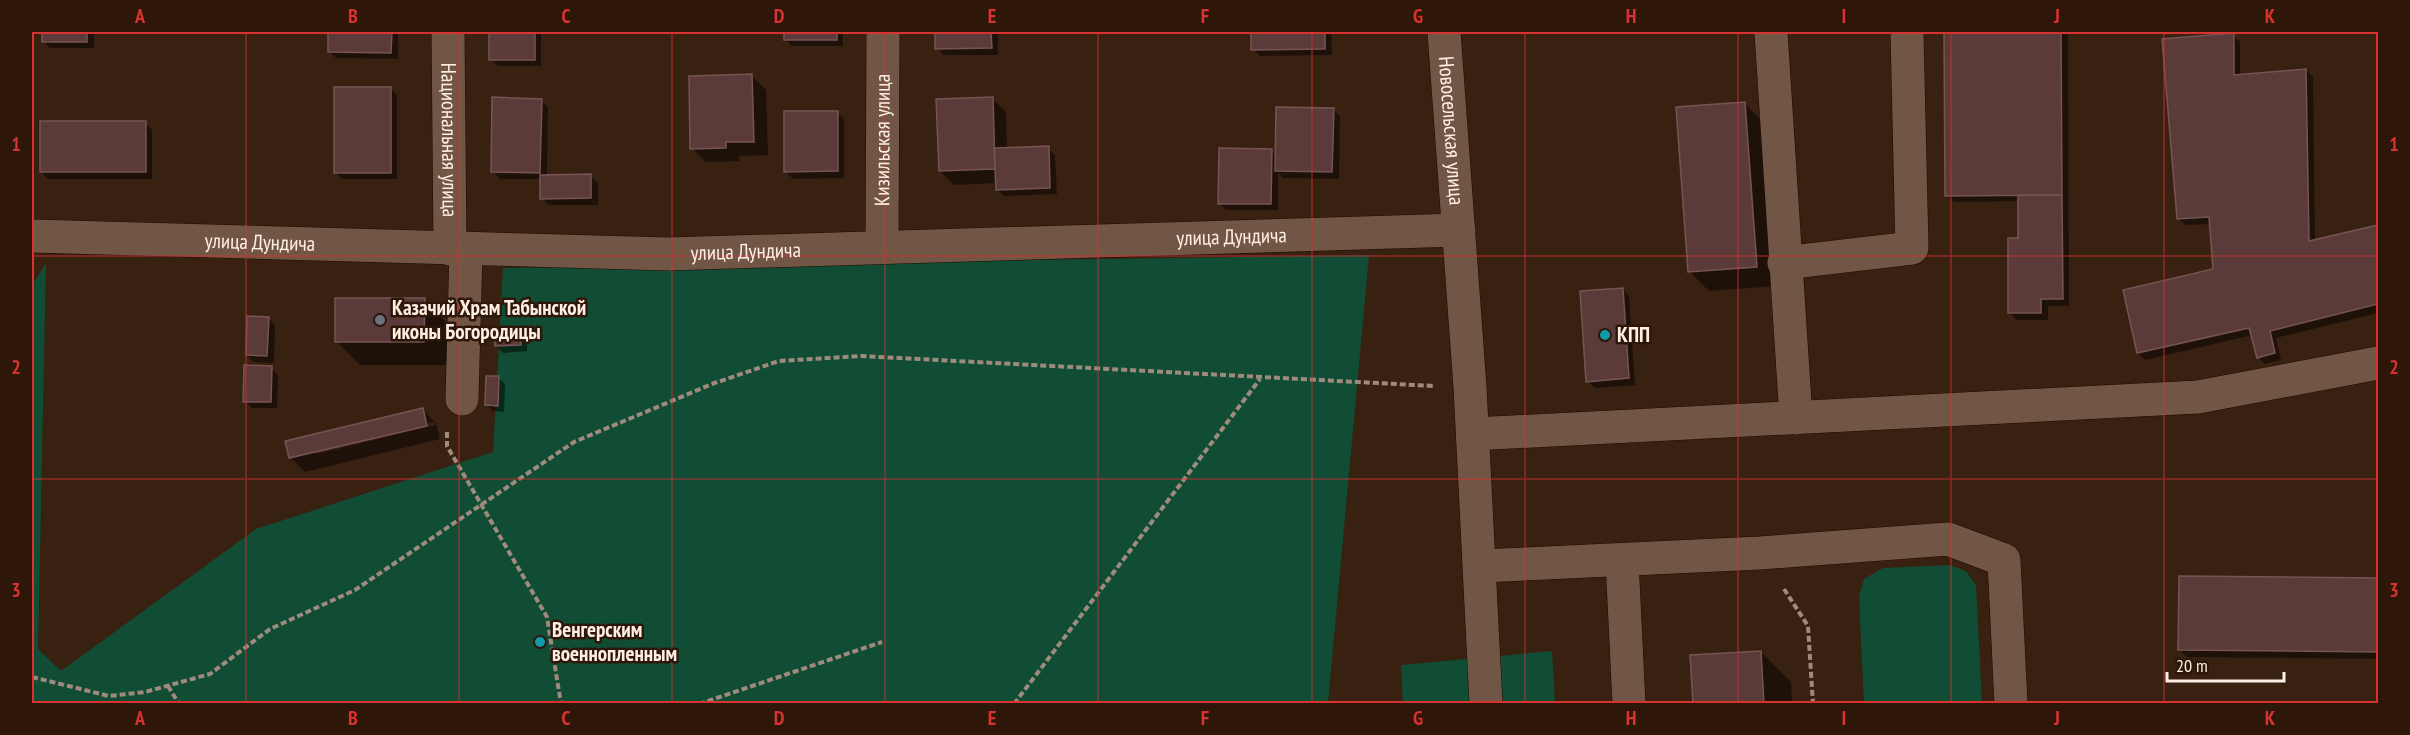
<svg xmlns="http://www.w3.org/2000/svg" width="2410" height="735" font-family="'PT Sans Narrow',sans-serif">
<style>
.green{fill:#114c35}
.shadow{fill:#0007;fill-rule:evenodd}
.building{fill:#5b3b3a;stroke:#765453;stroke-width:1.5}
.lines{fill:none;stroke-linecap:round;stroke-linejoin:round}
.minor-casing{stroke:#1f0900;stroke-width:34}
.path{stroke:#9f8b7e;stroke-width:4;stroke-dasharray:6 3;stroke-linecap:butt}
.minor{stroke:#725645;stroke-width:33}
.grid{fill:none;stroke:#d83231;stroke-width:1.5;stroke-opacity:0.55}
.worship-dot{fill:#6b7280;stroke:#2e1708;stroke-width:2}
.culture-dot{fill:#0f9aa8;stroke:#2e1708;stroke-width:2}
.labels{text-anchor:middle;stroke-width:5;stroke-linejoin:round;paint-order:stroke}
.street-label{font-size:21px;fill:#ffeee4;stroke:#2e1708}
.poi-label{font-size:21px;font-weight:bold;fill:#ffeee4;stroke:#2e1708;text-anchor:start}
.neatline{fill:none;stroke:#d83231;stroke-width:2}
.grid-label{font-size:20px;text-anchor:middle;font-weight:bold;fill:#d83231}
</style>
<rect width="100%" height="100%" fill="#392111"/>
<path class="green" d="M1369 255 1328 703H32V285L46 263 38 649 61 671 256 529 493 452 503 268Z
M1949 565 1966 571 1976 585 1982 703H1864L1859 596 1864 579 1883 568Z
M1552 651 1555 703H1403L1401 665Z"/>
<path class="shadow" d="M43 32H94V48H50L43 41Z
M329 32H398V59L336 58 329 51Z
M491 32H541V66H498L491 59Z
M785 32H843V46H792L785 39Z
M937 32H998V55H944L937 48Z
M1252 32H1331L1332 55 1260 56 1253 49Z
M1945 32H2068L2069 306H2048V320H2017L2010 313 2020 239 2019 201 1954 202 1947 195Z
M2233 35 2240 42V76L2306 70 2313 77 2315 241 2378 226V313L2276 338 2281 360 2265 364 2258 357 2253 335 2145 360 2138 353 2214 270 2211 224 2185 225 2178 218Z
M752 76 766 90 768 155 739 156 740 161 706 162 692 148Z
M390 88 397 95V179H342L335 172Z
M992 98 1006 112 1007 149 1048 148 1055 155 1057 194 1004 196 997 189V183L954 185 940 171Z
M541 100 548 107 547 177 591 176 598 183V205H549L542 198V179H500L493 172Z
M1745 104 1764 123 1776 286 1709 291 1690 272Z
M1333 109 1340 116 1339 179 1283 178 1278 172V210H1226L1219 203 1271 150 1277 156Z
M837 112 844 119V178L793 179 786 172Z
M145 123 152 130V179H48L41 172Z
M1622 289 1629 296 1635 385 1595 388 1588 381Z
M424 300 447 323V365H360L336 341Z
M268 318 275 325 274 363 254 362 247 355Z
M520 333 527 340V351L503 353 496 346Z
M271 368 278 375 277 408H252L245 401Z
M498 377 505 384 504 412 493 411 486 404Z
M422 409 436 423 440 439 305 472 291 458ZM434 422 435 425 316 454 315 451Z
M2181 577 2378 579V659L2187 657 2180 650Z
M1761 652 1791 682 1792 704H1694Z"/>
<path class="building" d="M42 32H87V42H42Z
M328 32H392L391 53 328 52Z
M489 32H535V60H489Z
M784 32H837V40H784Z
M935 32H991L992 48 935 49Z
M1251 32H1325V49L1251 50Z
M1944 32H2061L2062 195 1945 196Z
M2234 33V75L2306 69 2309 241 2378 225V304L2270 331 2275 353 2257 358 2249 328 2137 353 2123 290 2213 269 2209 217 2177 219 2162 39Z
M752 74 754 142H726V148L690 149 689 76Z
M334 87H391V173H334Z
M492 97 542 99 540 173 491 172Z
M993 97 995 169 939 171 936 99Z
M1745 102 1757 267 1688 272 1676 107Z
M1276 107 1334 108 1332 172 1275 171Z
M784 111H838V171L784 172Z
M40 121H146V172H40Z
M1049 146 1050 188 996 190 994 148Z
M1219 148 1272 149 1271 204H1218Z
M591 174V198L540 199V175Z
M2018 195H2062L2063 299H2041V313H2008V238H2018Z
M1623 288 1629 378 1586 382 1580 291Z
M335 298H425L424 342H335Z
M247 316 269 317 267 356 246 355Z
M520 331 521 345 495 346 494 333Z
M244 365 272 366 271 402H243Z
M486 376H499L498 406 485 405Z
M423 408 427 426 289 458 285 441Z
M2179 576 2378 578V652L2178 650Z
M1761 651 1764 704H1693L1690 655Z"/>
<g class="lines">
<defs>
<g id="minor">
<path id="s1" d="M448 32 450 249"/>
<path id="s2" d="M1444 32 1470 387 1486 704"/>
<path d="M1771 32 1796 418"/>
<path id="s3" d="M32 236 668 254 1459 230"/>
<path id="s4" d="M882 246 883 32"/>
<path d="M1784 263 1912 248 1907 34"/>
<path d="M462 399 466 250"/>
<path d="M1473 434 2198 397 2378 363"/>
<path d="M1622 560 1629 704"/>
<path d="M1481 566 1760 553 1948 539 2004 560 2011 704"/>
</g>
</defs>
<use href="#minor" class="minor-casing"/>
<path class="path" d="M447 432V446L547 617 561 704
M1784 589 1808 626 1813 704
M32 677 109 696 145 692 210 674 270 629 355 590 574 442 712 384 779 361 861 356 1434 386
M168 686 179 704
M699 704 882 642
M1014 704 1260 379"/>
<use href="#minor" class="minor"/>
</g>
<path class="grid" d="M246 32V704M459 32V704M672 32V704M885 32V704M1098 32V704M1312 32V704M1525 32V704M1738 32V704M1951 32V704M2164 32V704M32 256H2378M32 479H2378"/>
<circle class="worship-dot" cx="380" cy="320" r="6"/>
<g class="culture-dot">
<circle cx="1605" cy="335" r="6"/>
<circle cx="540" cy="642" r="6"/>
</g>
<g class="labels">
<g class="street-label">
<text dy="7" stroke="none"><textPath href="#s2" startOffset="99">Новосельская улица</textPath></text>
<text dy="7" stroke="none"><textPath href="#s4" startOffset="106">Кизильская улица</textPath></text>
<text dy="7" stroke="none"><textPath href="#s1" startOffset="108">Национальная улица</textPath></text>
<text dy="7" stroke="none"><textPath href="#s3" startOffset="1200">улица Дундича</textPath></text>
<text dy="7" stroke="none"><textPath href="#s3" startOffset="228">улица Дундича</textPath></text>
<text dy="7" stroke="none"><textPath href="#s3" startOffset="714">улица Дундича</textPath></text>
</g>
<g class="poi-label">
<text x="392" y="315">Казачий Храм Табынской<tspan x="392" dy="24">иконы Богородицы</tspan></text>
<text x="1617" y="342">КПП</text>
<text x="552" y="637">Венгерским<tspan x="552" dy="24">военнопленным</tspan></text>
</g>
</g>
<rect width="2410" height="735" fill="none" stroke="#2e1708" stroke-width="66"/>
<path d="M2167 672v9h117v-9" fill="none" stroke="#ffeee4" stroke-width="3"/>
<text x="2176" y="672" font-size="18" fill="#ffeee4" stroke="#2e1708" stroke-width="4.5" paint-order="stroke">20 m</text>
<rect x="33" y="33" width="2344" height="669" class="neatline"/>
<g class="grid-label">
<text x="140" y="23">A</text>
<text x="353" y="23">B</text>
<text x="566" y="23">C</text>
<text x="779" y="23">D</text>
<text x="992" y="23">E</text>
<text x="1205" y="23">F</text>
<text x="1418" y="23">G</text>
<text x="1631" y="23">H</text>
<text x="1844" y="23">I</text>
<text x="2057" y="23">J</text>
<text x="2270" y="23">K</text>
<text x="16" y="151">1</text>
<text x="2394" y="151">1</text>
<text x="16" y="374">2</text>
<text x="2394" y="374">2</text>
<text x="16" y="597">3</text>
<text x="2394" y="597">3</text>
<text x="140" y="725">A</text>
<text x="353" y="725">B</text>
<text x="566" y="725">C</text>
<text x="779" y="725">D</text>
<text x="992" y="725">E</text>
<text x="1205" y="725">F</text>
<text x="1418" y="725">G</text>
<text x="1631" y="725">H</text>
<text x="1844" y="725">I</text>
<text x="2057" y="725">J</text>
<text x="2270" y="725">K</text>
</g>
</svg>
